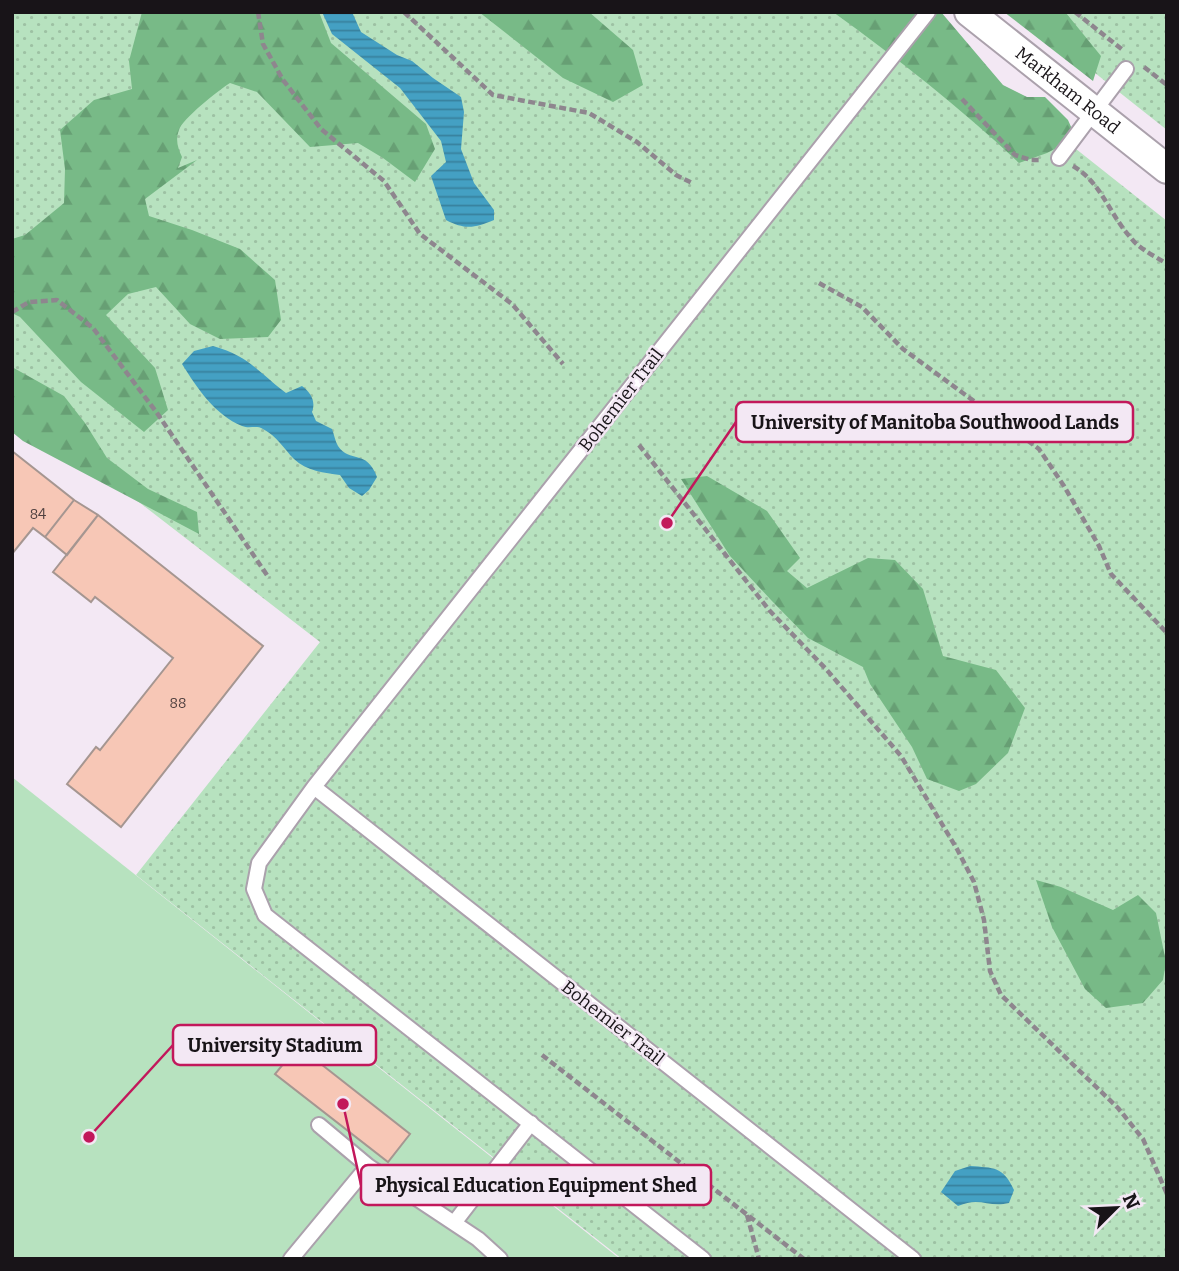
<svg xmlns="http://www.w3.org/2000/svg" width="1179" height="1271" font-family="Bitter,serif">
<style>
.grass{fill:url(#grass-dots)}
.forest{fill:url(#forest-firs)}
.park{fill:#b7e2bf}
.water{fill:url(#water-rules)}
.building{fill:#f7c7b6;stroke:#a59691;stroke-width:2}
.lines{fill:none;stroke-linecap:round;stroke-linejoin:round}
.service-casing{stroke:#aba1ac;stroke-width:18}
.minor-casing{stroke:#aba1ac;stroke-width:32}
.path{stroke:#8e868e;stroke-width:4.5;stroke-dasharray:7 3.5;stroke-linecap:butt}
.service{stroke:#fff;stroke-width:14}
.minor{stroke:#fff;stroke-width:28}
.labels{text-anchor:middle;stroke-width:5;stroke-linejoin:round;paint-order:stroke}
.number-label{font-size:14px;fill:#504140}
.street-label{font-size:18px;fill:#181418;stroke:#f3e8f4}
.leader{fill:none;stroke:#c2185b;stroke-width:2.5}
.callout-dot{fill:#c2185b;stroke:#f3e8f4;stroke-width:2.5}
.callout{fill:#f3e8f4;stroke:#c2185b;stroke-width:2.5}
.callout-label{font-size:19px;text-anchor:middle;font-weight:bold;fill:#181418}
</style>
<defs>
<pattern id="grass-dots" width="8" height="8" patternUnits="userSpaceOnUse" patternTransform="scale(1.75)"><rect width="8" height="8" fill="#b7e2bf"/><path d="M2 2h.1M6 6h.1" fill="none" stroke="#9dc1a3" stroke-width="1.8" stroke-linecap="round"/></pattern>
<pattern id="forest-firs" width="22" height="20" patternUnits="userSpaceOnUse" patternTransform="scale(1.75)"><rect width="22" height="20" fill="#78ba87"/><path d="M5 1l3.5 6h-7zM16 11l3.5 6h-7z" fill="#679f74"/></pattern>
<pattern id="water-rules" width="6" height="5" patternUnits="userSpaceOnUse" patternTransform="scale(1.75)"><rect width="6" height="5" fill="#44a0c3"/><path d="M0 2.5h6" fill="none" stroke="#38819d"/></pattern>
</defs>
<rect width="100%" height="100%" fill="#f3e8f4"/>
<path class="grass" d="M12 12H903L1167 221V1259H622L136 875 320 642 12 404Z
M1018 12H1167V130Z"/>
<path class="forest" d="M142 12H319L331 43 426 124 435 149 415 182 383 158 358 143 310 147 257 92 230 83C219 90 182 119 179 130 175 140 178 148 182 157L178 168 197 160 145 199 149 216 192 230 240 249 275 280 281 320 268 337 220 339 190 324 156 287 128 294 106 315 155 368 168 410 144 432 81 382 20 317 12 313V239L25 235 64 203 65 169 60 130 94 100 132 89 129 61Z
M479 12H589L633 50 643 85 613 102 563 78Z
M833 12H941L1003 85 1027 97H1045L1068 120 1076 138 1047 153 1019 163C961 108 898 59 833 12Z
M1004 12 1066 13 1101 56 1093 81Z
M12 367 64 396 85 423 107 458 148 489 197 512 199 534 23 441 12 432Z
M707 476 767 511 800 558 787 571 807 588 868 558 895 560 923 589 943 656 996 670 1025 708 1008 753 976 784 959 791 927 779 912 747 870 684 863 667 808 638 771 600 730 556 681 479Z
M1036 880 1061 887 1113 910 1138 895 1156 913 1166 962 1163 980 1143 1003 1106 1008 1085 989 1052 927Z"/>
<path class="park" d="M12 777 620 1259H12Z"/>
<path class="water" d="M322 12H352L361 32 397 55 412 61 433 78 461 97 464 112 461 149 474 183 494 210V220C475 228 465 230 446 220L431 176 446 162 441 141 400 88 332 34Z
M213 346C249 356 258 372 286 393L302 386C311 393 316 401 312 412L316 421 332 429C334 434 335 441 338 446 350 464 366 448 377 477L369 490 362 496 349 488 340 475C325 473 306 471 294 459 284 449 277 436 263 429 257 425 249 429 242 426 215 415 197 388 182 364L194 351Z
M970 1166C994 1168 1003 1166 1014 1190L1009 1203C988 1208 980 1196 958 1206L941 1192 955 1171Z"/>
<path class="building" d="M12 451 74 500 45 537 33 528 12 554Z
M74 500 98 515 67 555 45 537Z
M98 515 263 646 121 827 67 784 96 747 100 750 173 658 95 597 91 602 53 572Z
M298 1046 410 1134 388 1162 275 1074Z"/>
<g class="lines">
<defs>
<path id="service" d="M1059 158 1126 69
M314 787 913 1259
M319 1125 368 1166 478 1239 500 1259
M454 1223 531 1123
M291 1259 368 1166
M703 1259 265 915 254 889 259 863 314 787 928 12"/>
<g id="minor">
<path id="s1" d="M969 12 1167 169"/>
</g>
</defs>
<use href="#service" class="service-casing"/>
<use href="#minor" class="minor-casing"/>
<path class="path" d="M258 12 263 44 283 80 321 129 384 181 420 234 512 304 563 364
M404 12 493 95 589 113 637 142 676 175 692 183
M1075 12 1124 51
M1144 67 1167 85
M962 99 1015 155 1031 160H1042
M1073 166C1102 183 1109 214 1131 238 1139 249 1155 256 1167 264
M819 283 862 307 903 349 1039 449 1064 486 1099 546 1111 574 1167 633
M12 312 29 302 57 300 93 328 157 413 269 578
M639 445 769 610 826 669 901 756 957 849 974 882 984 920 990 971 1001 995 1118 1108 1143 1139 1167 1194
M542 1055 804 1259
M747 1215 759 1259"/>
<use href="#service" class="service"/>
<use href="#minor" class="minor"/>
</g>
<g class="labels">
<g class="number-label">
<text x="38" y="519">84</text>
<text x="178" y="708">88</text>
</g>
<g class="street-label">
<text dy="6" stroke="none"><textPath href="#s1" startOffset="126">Markham Road</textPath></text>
<text transform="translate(621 400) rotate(-52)" y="6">Bohemier Trail</text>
<text transform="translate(613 1023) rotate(38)" y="6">Bohemier Trail</text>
</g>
</g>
<path class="leader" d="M667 523L736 422M89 1137L173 1045M343 1104L361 1185"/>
<g class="callout-dot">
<circle cx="667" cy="523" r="7"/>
<circle cx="89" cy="1137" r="7"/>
<circle cx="343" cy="1104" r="7"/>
</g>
<g class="callout">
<rect x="736" y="402" width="397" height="40" rx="7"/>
<rect x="173" y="1025" width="203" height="40" rx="7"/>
<rect x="361" y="1165" width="350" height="40" rx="7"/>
</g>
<g class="callout-label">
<text x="935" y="429">University of Manitoba Southwood Lands</text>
<text x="275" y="1052">University Stadium</text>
<text x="536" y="1192">Physical Education Equipment Shed</text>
</g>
<rect width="1179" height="1271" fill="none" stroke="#181418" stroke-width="28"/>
<g transform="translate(1116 1208) rotate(66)" stroke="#f3e8f4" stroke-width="5" paint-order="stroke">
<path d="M0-5L12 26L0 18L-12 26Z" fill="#181418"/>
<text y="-10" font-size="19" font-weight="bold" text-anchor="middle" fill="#181418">N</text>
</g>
</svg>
